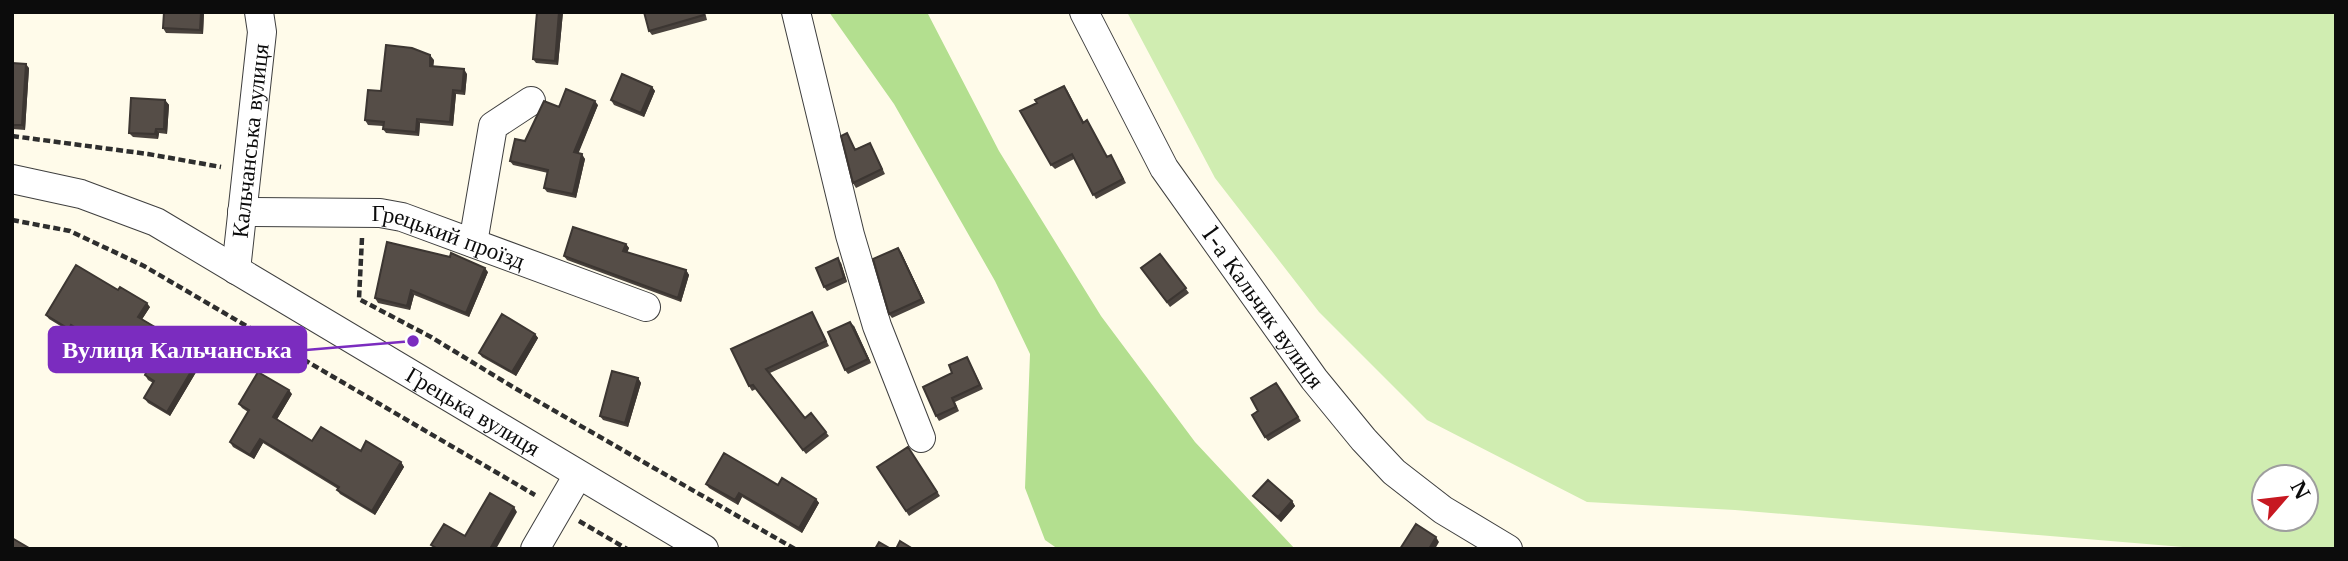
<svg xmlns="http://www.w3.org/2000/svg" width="2348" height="561" font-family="'Libre Baskerville',serif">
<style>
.green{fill:#d0edb1;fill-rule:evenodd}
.forest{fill:#b3df8f}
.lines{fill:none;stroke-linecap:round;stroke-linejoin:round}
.minor-casing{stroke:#3f3f3f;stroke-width:30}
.path{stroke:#2e2e2e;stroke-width:4.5;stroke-dasharray:7 3.5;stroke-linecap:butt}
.minor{stroke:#fff;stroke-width:28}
.wall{fill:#49423d}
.shaded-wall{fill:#3c3632}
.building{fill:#554d47;stroke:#3c3632;stroke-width:2}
.labels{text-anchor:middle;stroke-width:7;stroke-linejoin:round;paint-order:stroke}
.street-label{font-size:23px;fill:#0c0c0c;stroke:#fff}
.leader{fill:none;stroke:#7b2cbf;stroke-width:2.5}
.callout-dot{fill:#7b2cbf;stroke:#fff;stroke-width:2.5}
.callout{fill:#7b2cbf;stroke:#7b2cbf;stroke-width:2.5}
.callout-label{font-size:24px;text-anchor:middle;font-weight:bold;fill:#fff}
</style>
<rect width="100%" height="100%" fill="#fffbea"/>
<path class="green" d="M1127 12H2336V549H2207L1735 510 1587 502 1427 420 1319 312 1215 178ZM2264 477H2306V519H2264Z"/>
<path class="forest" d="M829 12H927L999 151 1101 316 1195 442 1295 549H1058L1045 540 1025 488 1030 354 995 281 894 104Z"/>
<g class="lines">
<defs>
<g id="minor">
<path d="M796 12 850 235 877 326 921 438"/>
<path id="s1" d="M1084 12 1164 168 1314 379 1364 440 1394 472 1443 510 1508 549"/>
<path id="s2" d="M12 179 81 194 156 222 704 549"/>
<path id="s3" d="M242 212 380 213 402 217 646 307"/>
<path d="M473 243 493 126 531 101"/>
<path id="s4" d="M236 270 262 32 259 12"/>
<path d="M535 549 578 475"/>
</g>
</defs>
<use href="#minor" class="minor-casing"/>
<path class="path" d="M12 136 148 154 221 167
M12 220 70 231 144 266 535 495
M362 238 359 299 431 337 513 387 795 549
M579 521 627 549"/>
<use href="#minor" class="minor"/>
</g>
<path class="wall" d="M164 12H204L203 34 166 33 163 28Z
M537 12H563L558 65 536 63 533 59Z
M644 12H705L707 20 652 35 649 31Z
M434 60 433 66 467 74 465 95 456 94 453 126 420 123 419 136 386 133 383 129V126L368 125 365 120 381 91Z
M12 63 29 68 25 130 12 129Z
M652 87 655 91 644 117 614 105 611 100Z
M1067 90 1084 122 1087 120 1090 125 1107 157 1111 155 1126 183 1096 199 1074 159 1055 169 1051 165Z
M165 100 169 105 167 134 159 133 158 139 133 137 129 133Z
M598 105 578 153 585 159 576 198 547 192 544 188 548 173 513 165 510 161 525 141 559 107Z
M847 133 855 149 870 143 885 174 856 188 853 183Z
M626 244 629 248 627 252 686 270 689 275 681 302 567 260 564 256Z
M901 252 925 303 892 318 889 314Z
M1160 254 1189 293 1170 307 1141 268Z
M841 263 847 282 827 291 824 287Z
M488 272 469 317 414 295 410 310 378 303 375 298Z
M150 307 142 319 182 343H208L211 347 170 416 148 403 144 398 153 383 148 380 145 375 146 373 74 329 72 333 49 319 46 315Z
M812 312 829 346 770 373 805 418 811 413 829 436 806 454 756 389 752 391 749 386Z
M854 326 871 363 848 374 845 370Z
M535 334 538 338 516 376 482 357 479 353Z
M967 357 983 389 955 402 959 411 939 421 936 416 952 373Z
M638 378 641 383 628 427 603 420 600 416Z
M1276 383 1301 421 1268 441 1265 437 1258 411Z
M292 394 277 419 312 441 361 451 401 462 404 467 375 515 340 494 337 490 338 489 263 443 254 459 233 447 230 442 248 412 242 408 239 404Z
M908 447 940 496 909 516 877 467Z
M706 484 778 485 816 499 819 503 802 533 742 497 738 505 709 488Z
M1253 496 1292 501 1295 506 1281 522 1257 500Z"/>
<path class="shaded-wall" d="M201 12H204L203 34 200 30Z
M559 12H563L558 65 555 61Z
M430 55 434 60 433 70 430 66Z
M26 64 29 68 25 130 22 125Z
M464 69 467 74 465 95 462 91Z
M652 87 655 91 644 117 641 113Z
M453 90 456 94 453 126 450 122Z
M165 100 169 105 167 134 164 129Z
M595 101 598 105 577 157 574 152Z
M417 119 420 123 419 136 416 132Z
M156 129 159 133 158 139 155 134Z
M582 154 585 159 576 198 573 194Z
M626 244 629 248 626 256 623 251Z
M898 248 901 252 925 303 922 299Z
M838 258 841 263 847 282 844 278Z
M485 268 488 272 469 317 466 313Z
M686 270 689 275 681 302 678 298Z
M411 290 414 295 410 310 407 306Z
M147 303 150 307 141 321 138 317Z
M850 322 854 326 871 363 868 359Z
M71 325 74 329 72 333 69 329Z
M535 334 538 338 516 376 512 372Z
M208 343 211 347 170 416 167 412Z
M638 378 641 383 628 427 625 423Z
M289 390 292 394 276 421 273 417Z
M260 439 263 443 254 459 250 455Z
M401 462 404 467 375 515 372 511Z
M739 493 742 497 738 505 735 500Z
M816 499 819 503 802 533 799 528Z
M1292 501 1295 506 1281 522 1278 517Z
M514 507 517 512 496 549H490Z
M1436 537 1439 542 1435 549H1429Z"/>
<path class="building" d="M164 12H201L200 30 163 28Z
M537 12H559L555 61 533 59Z
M644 12H703L704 15 649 31Z
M386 45 412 48 430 55V66L464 69 462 91 453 90 450 122 417 119 416 132 383 129 384 122 365 120 368 90 381 91Z
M12 63 26 64 22 125H12Z
M622 74 652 87 641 113 611 100Z
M1064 86 1083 123 1087 120 1107 157 1111 155 1123 179 1093 195 1072 154 1051 165 1020 111 1037 103 1035 100Z
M566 89 595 101 574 152 582 154 573 194 544 188 548 170 510 161 515 139 525 141 544 101 559 107Z
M131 98 165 100 164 129H156L155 134 129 133Z
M847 133 855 150 870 143 882 169 853 183 841 136Z
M573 227 626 244 623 251 686 270 678 298 564 256Z
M387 242 450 257 451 253 485 268 466 313 411 290 407 306 375 298Z
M898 248 922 299 889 314 873 259Z
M1160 254 1186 288 1167 302 1141 268Z
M838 258 844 278 824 287 816 268Z
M76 265 118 290 120 287 147 303 138 317 182 343 189 331 208 343 167 412 144 398 154 381 145 375 147 371 71 325 69 329 46 315Z
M812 312 826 341 766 369 805 418 811 413 826 432 803 450 753 385 749 386 731 349Z
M502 314 535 334 512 372 479 353Z
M850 322 868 359 845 370 828 332Z
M967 357 980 385 952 398 956 407 936 416 923 387 952 373 949 365Z
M612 371 638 378 625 423 600 416Z
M258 372 289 390 273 417 312 441 321 427 361 451 366 441 401 462 372 511 337 490 339 487 260 439 250 455 230 442 249 410 239 404Z
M1276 383 1298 417 1265 437 1252 415 1258 411 1251 398Z
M908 447 937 492 906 511 877 467Z
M724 453 778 485 782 478 816 499 799 528 739 493 735 500 706 484Z
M1268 480 1292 501 1278 517 1253 496Z
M490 493 514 507 490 549H438L431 545 444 524 465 536Z
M1416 524 1436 537 1429 549H1400Z
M12 538 29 548V549H12Z
M900 541 913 549H896Z
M879 542 891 549H875Z"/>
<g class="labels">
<g class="street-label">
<text dy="8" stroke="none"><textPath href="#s4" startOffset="130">Кальчанська вулиця</textPath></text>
<text dy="8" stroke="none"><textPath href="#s3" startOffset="210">Грецький проїзд</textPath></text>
<text dy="8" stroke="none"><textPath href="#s1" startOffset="346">1-а Кальчик вулиця</textPath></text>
<text dy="8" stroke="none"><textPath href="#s2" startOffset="520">Грецька вулиця</textPath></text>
</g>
</g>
<path class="leader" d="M413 341L306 350"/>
<circle class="callout-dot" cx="413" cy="341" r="7"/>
<rect class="callout" x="49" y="327" width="257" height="45" rx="7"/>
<g class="callout-label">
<text x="177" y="358">Вулиця Кальчанська</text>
</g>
<rect width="2348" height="561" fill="none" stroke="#0c0c0c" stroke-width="28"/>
<g transform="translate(2285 498) rotate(62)"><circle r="33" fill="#ffffff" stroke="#9e9e9e" stroke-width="2"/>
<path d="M0-5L12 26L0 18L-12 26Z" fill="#c71821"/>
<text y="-10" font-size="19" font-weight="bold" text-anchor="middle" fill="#0c0c0c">N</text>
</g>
</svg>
